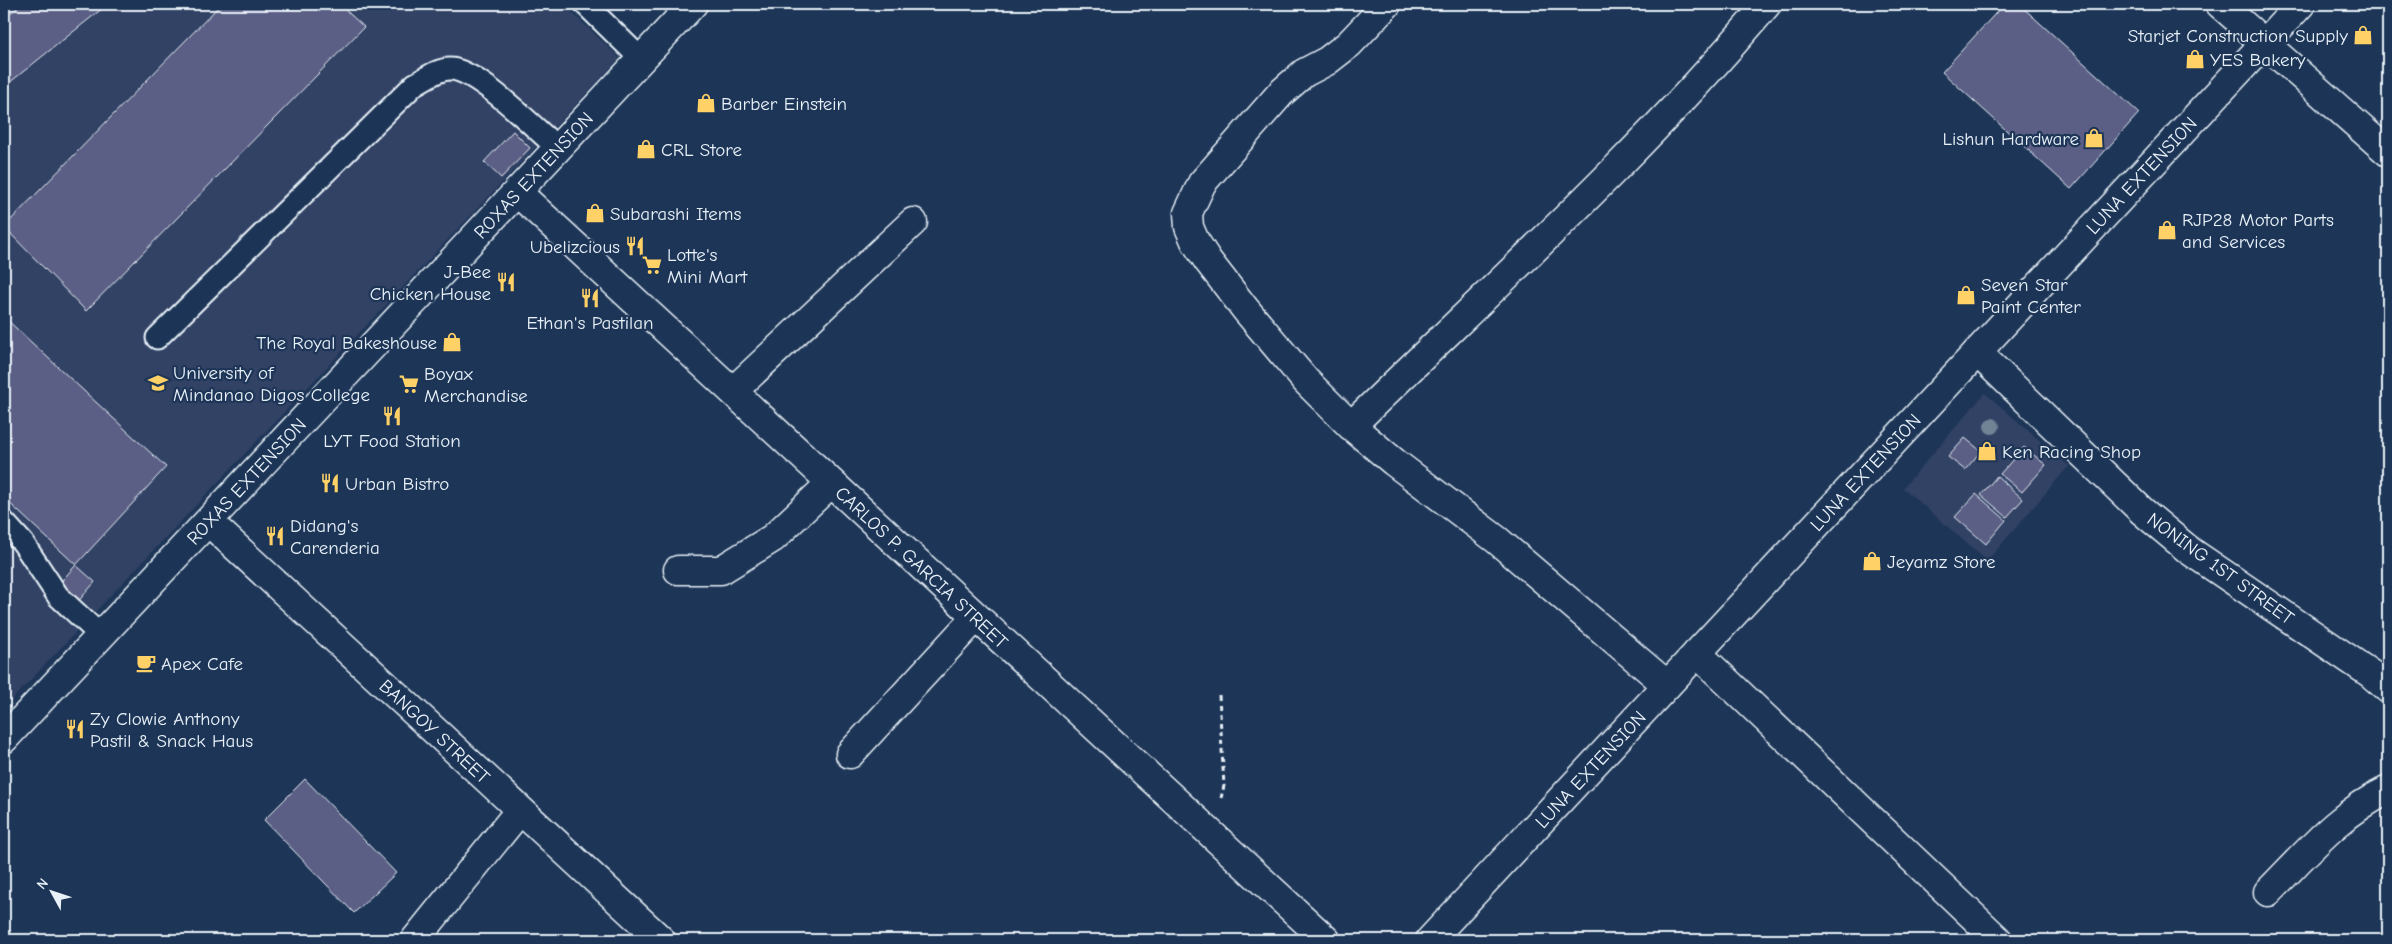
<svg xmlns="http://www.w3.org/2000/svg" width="2392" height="944" font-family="'Comic Neue',sans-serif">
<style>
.built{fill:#304265}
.building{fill:#5b5f85;stroke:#e8f1f8}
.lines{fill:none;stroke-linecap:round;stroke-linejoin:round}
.service-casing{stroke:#e8f1f8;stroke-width:25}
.minor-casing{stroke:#e8f1f8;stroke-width:31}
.tertiary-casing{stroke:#e8f1f8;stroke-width:31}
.secondary-casing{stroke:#e8f1f8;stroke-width:31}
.path{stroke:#e8f1f8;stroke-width:3;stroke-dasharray:5 4;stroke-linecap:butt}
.service{stroke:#1d3557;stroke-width:21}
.minor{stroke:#1d3557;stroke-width:28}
.tertiary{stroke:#1d3557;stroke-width:28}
.secondary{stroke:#1d3557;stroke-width:28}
.tree{fill:#6f8496}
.labels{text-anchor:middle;stroke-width:4.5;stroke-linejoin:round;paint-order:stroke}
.poi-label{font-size:19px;fill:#e8f1f8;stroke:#1d3557;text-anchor:start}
.street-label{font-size:19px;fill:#e8f1f8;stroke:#1d3557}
</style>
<rect width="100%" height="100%" fill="#1d3557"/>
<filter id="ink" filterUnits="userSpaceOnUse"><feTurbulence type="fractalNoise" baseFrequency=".02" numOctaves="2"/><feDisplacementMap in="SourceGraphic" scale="10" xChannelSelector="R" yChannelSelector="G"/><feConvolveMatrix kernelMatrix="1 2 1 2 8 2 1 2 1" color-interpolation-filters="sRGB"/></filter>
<g filter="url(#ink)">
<path class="built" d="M12 4H563L620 58 4 708V10Z
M1985 393 2069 466 1987 561 1903 488Z"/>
<path class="building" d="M22 4H108L4 87V18Z
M221 4H339L364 27 86 311 4 227Z
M2004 4H2019L2139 113 2071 189 1942 72Z
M513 131 530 148 501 178 484 162Z
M4 317 166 467 76 565 4 498Z
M1965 438 1981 451 1965 470 1948 457Z
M2024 447 2046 465 2022 492 2000 474Z
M1997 476 2023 499 2007 517 1981 495Z
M1976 494 2006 520 1986 544 1955 517Z
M76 565 95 582 76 604 56 587Z
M305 779 396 873 354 913 264 820Z"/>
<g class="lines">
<defs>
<path id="service" d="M585 4 641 59
M157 338 415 84C426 78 438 69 450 69 477 69 536 130 558 148
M4 522 23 543 58 596 100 635"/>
<path id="minor" d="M1387 4 1349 44 1327 61 1304 73 1281 93 1202 183 1188 213 1189 227 1195 241 1208 261 1246 310 1306 381 1351 426 1394 462 1497 540 1667 685
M2220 4 2388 152
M517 192 1326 940
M1977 352 2142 511 2190 551 2371 674 2388 689
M733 391 913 222
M1351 426C1492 288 1640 155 1767 4
M209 522 661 940
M678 570H721L773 538 831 483
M1697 653 1998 940
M850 754 976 617
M2268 892C2307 853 2338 814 2388 790
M415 940 520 810"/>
<path id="tertiary" d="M1430 940 2301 4"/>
<path id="secondary" d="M4 739 693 4"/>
</defs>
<use href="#service" class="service-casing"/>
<use href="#minor" class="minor-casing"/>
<use href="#tertiary" class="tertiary-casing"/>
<use href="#secondary" class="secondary-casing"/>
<path class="path" d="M1219 695 1224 786 1221 798"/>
<use href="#service" class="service"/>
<use href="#minor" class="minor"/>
<use href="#tertiary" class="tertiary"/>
<use href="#secondary" class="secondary"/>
</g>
<circle class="tree" cx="1992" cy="426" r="8"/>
</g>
<defs>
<symbol id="shop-bare" viewBox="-9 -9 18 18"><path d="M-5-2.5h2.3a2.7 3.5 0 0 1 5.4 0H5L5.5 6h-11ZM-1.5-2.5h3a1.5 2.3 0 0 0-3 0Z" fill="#ffd166" stroke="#1d3557" stroke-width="2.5" paint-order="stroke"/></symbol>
<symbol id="restaurant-bare" viewBox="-9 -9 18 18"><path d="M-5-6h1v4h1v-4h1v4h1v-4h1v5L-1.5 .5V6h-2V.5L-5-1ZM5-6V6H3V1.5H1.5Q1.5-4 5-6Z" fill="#ffd166" stroke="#1d3557" stroke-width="2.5" paint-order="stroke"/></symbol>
<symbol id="supermarket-bare" viewBox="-9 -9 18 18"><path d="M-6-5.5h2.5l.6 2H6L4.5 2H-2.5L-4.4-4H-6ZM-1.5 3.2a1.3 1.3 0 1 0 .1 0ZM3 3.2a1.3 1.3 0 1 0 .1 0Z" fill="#ffd166" stroke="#1d3557" stroke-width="2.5" paint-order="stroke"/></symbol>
<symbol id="university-bare" viewBox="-9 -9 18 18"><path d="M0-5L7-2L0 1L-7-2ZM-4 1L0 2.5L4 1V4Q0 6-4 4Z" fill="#ffd166" stroke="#1d3557" stroke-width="2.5" paint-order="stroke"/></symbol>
<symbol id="cafe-bare" viewBox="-9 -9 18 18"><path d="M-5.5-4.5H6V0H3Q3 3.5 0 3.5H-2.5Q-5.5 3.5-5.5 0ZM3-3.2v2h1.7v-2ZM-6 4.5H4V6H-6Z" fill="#ffd166" stroke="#1d3557" stroke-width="2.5" paint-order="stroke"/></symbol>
</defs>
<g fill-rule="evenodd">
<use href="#shop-bare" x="2349" y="21" width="28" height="28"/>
<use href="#shop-bare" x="2181" y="45" width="28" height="28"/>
<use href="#shop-bare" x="692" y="89" width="28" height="28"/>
<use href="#shop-bare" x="2080" y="124" width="28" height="28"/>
<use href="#shop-bare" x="632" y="135" width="28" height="28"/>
<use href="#shop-bare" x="581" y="199" width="28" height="28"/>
<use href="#shop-bare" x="2153" y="216" width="28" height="28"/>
<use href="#restaurant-bare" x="621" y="232" width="28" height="28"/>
<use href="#supermarket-bare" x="638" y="251" width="28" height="28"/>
<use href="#restaurant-bare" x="492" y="268" width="28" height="28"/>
<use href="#shop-bare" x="1952" y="281" width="28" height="28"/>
<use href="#restaurant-bare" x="576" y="284" width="28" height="28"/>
<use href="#shop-bare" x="438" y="328" width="28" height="28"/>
<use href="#university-bare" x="144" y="369" width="28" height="28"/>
<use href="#supermarket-bare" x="395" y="370" width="28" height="28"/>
<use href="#restaurant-bare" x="378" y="402" width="28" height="28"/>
<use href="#shop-bare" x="1973" y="437" width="28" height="28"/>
<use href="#restaurant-bare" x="316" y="469" width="28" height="28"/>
<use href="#restaurant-bare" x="261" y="522" width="28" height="28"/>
<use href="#shop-bare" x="1858" y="547" width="28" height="28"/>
<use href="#cafe-bare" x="132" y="649" width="28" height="28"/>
<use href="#restaurant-bare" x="61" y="715" width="28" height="28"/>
</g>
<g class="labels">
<g class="poi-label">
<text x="2348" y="42" text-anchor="end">Starjet Construction Supply</text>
<text x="2210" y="66">YES Bakery</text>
<text x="721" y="110">Barber Einstein</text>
<text x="2079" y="145" text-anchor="end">Lishun Hardware</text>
<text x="661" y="156">CRL Store</text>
<text x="610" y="220">Subarashi Items</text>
<text x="2182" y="226">RJP28 Motor Parts<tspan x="2182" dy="22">and Services</tspan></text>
<text x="620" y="253" text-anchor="end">Ubelizcious</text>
<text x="667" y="261">Lotte's<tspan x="667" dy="22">Mini Mart</tspan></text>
<text x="491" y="278" text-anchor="end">J-Bee<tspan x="491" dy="22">Chicken House</tspan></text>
<text x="1981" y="291">Seven Star<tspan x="1981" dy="22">Paint Center</tspan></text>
<text x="590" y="329" text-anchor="middle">Ethan's Pastilan</text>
<text x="437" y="349" text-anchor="end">The Royal Bakeshouse</text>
<text x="173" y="379">University of<tspan x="173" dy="22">Mindanao Digos College</tspan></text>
<text x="424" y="380">Boyax<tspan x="424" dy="22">Merchandise</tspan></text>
<text x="392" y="447" text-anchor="middle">LYT Food Station</text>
<text x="2002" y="458">Ken Racing Shop</text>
<text x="345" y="490">Urban Bistro</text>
<text x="290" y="532">Didang's<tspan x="290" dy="22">Carenderia</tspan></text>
<text x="1887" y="568">Jeyamz Store</text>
<text x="161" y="670">Apex Cafe</text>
<text x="90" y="725">Zy Clowie Anthony<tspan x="90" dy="22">Pastil &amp; Snack Haus</tspan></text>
</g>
<g class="street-label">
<text transform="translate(533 175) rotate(-47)" y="7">ROXAS EXTENSION</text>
<text transform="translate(2141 175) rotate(-47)" y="7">LUNA EXTENSION</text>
<text transform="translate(1865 472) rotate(-47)" y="7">LUNA EXTENSION</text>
<text transform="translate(246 481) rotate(-47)" y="7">ROXAS EXTENSION</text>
<text transform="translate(922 567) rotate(43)" y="7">CARLOS P. GARCIA STREET</text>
<text transform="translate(2221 568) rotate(36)" y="7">NONING 1ST STREET</text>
<text transform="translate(435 731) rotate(43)" y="7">BANGOY STREET</text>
<text transform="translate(1590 769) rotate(-47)" y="7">LUNA EXTENSION</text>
</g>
</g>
<rect width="2392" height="944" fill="none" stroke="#1d3557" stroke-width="20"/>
<rect x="10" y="10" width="2372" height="924" fill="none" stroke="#e8f1f8" stroke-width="2" filter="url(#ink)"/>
<g transform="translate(52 892) rotate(310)" stroke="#1d3557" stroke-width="4" paint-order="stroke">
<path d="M0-4L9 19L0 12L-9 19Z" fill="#e8f1f8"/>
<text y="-8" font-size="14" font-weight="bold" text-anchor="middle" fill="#e8f1f8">N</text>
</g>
</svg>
